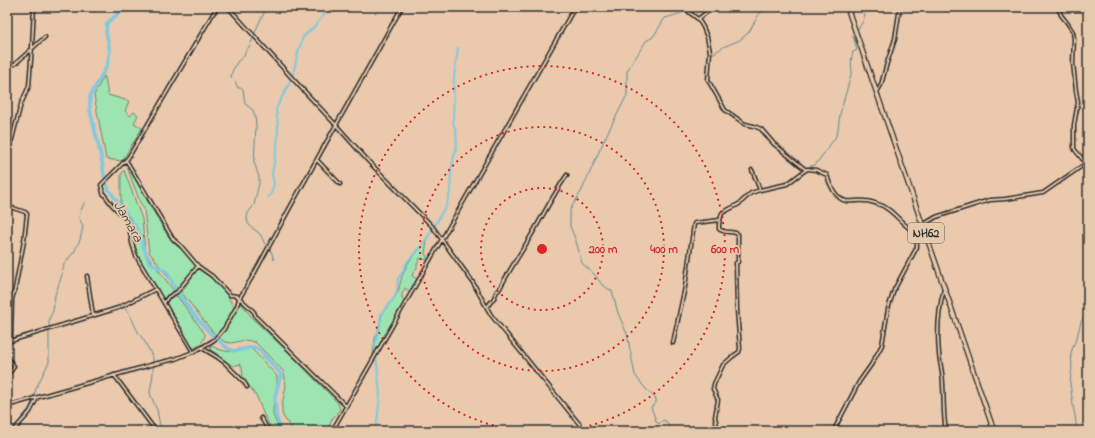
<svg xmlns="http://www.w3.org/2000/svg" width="1095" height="438" font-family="'Indie Flower',sans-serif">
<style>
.green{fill:#9ee4b0;stroke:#64886e}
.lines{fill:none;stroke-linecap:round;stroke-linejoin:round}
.stream{stroke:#5e8a98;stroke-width:1}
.canal{stroke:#80c9e0;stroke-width:2}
.river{stroke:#80c9e0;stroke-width:3.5}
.minor-casing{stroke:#2b2b2b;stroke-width:5}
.primary-casing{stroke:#2b2b2b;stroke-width:6}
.minor{stroke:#e7caae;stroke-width:2}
.primary{stroke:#e7caae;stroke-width:3.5}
.ring{fill:none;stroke:#d62828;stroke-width:2;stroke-dasharray:2 4}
.labels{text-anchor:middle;stroke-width:3.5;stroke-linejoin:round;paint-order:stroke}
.shield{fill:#e7caae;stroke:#635b52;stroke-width:1}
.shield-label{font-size:12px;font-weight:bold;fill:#2b2b2b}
.water-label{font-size:14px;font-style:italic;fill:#384346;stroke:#e7caae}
.centre{fill:#d62828;stroke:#e7caae;stroke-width:2}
.ring-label{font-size:12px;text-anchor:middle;font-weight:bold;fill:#d62828;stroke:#e7caae;stroke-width:3.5;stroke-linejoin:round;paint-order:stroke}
</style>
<rect width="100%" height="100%" fill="#eac9ac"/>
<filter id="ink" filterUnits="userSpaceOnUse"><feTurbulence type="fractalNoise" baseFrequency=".025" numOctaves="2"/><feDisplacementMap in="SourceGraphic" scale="8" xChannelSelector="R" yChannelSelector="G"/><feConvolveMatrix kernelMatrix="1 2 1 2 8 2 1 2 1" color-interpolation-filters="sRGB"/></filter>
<g filter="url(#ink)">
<path class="green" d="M104 76 105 78 108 95 129 101 125 111 130 116 134 112 138 115 134 123 142 128 122 161 106 159 94 95Z
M127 167 133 175 153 211 168 236 175 244 185 253 196 267 181 283 177 289 149 252 144 209 140 202Z
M124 170 142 219 145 252 174 291 163 299 142 263 137 253 130 224 121 203V175Z
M427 240 425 254 428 258 427 260 420 258 417 265V268L414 271 412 276 417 279 409 291 405 288 402 294V298L405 300 373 355 375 338 379 330 382 314 398 292 402 276 408 263Z
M198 269 211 278 226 293 232 304 235 306 241 303 253 319 288 352 338 403 340 409 332 419 327 431H293L283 416 282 412V405L286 386 284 372 255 342 245 340 231 343 225 342 222 340 212 331 181 292Z
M174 296H177L205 334C205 340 199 346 194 348L187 341 184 331 166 303 169 299Z
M211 346C215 347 217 349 221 350 230 353 242 351 251 348L277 376V389L273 408V415L280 431H273L263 413 257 397 243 377 242 367 240 364C240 364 234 366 233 366 230 365 214 352 210 349Z"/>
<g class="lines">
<path class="stream" d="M267 7 258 25 250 46 246 50 244 56 237 62 232 72 231 77 235 81 238 88H242L243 89 245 104 253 110 255 116 256 126 254 162 259 177V183L254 205 248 213 247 218 248 223 250 226 260 234 265 244 271 251 274 260
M859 34 857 30C864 21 865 18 865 7
M710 67 711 54 716 52 723 47 740 40 749 32 759 14 765 9 766 7
M808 167 815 165 819 160 835 138 838 130 840 114 852 71C851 64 851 58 853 52L857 50 853 36
M119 303 129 313 138 332 145 342 153 358V374L150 392 151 396 157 410 161 431
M12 431 30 407 37 386 49 362V323L50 317 53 311 55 295 61 278 64 264 74 252 80 240 83 226 79 218 80 213 85 201
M671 431 667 422 663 420 659 424 656 421 651 407 656 403V399L644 387 635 375 627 334 618 313 612 291 602 285 596 276 582 263 576 241 570 226V210L582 190 606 136 627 95V71L646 41 653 37 665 18 679 14 693 7
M1076 431V422L1073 405 1070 383 1072 367 1071 353 1074 344 1077 337 1081 322 1087 311 1088 305"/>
<path class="canal" d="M268 197 271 194 274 184 272 174 277 146 278 126 276 109 292 78 299 49 303 37 315 26 330 7
M434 227 443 210 445 209 446 206 450 193 451 170 457 144 456 132 453 122 454 77 458 48
M376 431 380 395 375 345 380 322 381 314 395 297 397 290 398 278 401 275 407 262 421 247 433 229"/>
<path class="river" d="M132 7 120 12 107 23 106 32 110 51 107 66 90 96V110L101 156 105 181 109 190 136 227 149 262 167 272 177 292 195 316 213 336 226 347 233 351 254 347 260 351 281 374 275 397 276 415 281 431"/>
<defs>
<path id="minor" d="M228 7 292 78 336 125 369 162 432 226 472 281 491 315 585 431
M684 7 690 13 698 19 703 27 707 37 710 51 708 80 725 110 745 124 754 126 761 129 774 144 806 170
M1058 7 1061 15 1068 24 1073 32 1074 39 1073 63 1076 91 1078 102 1074 125V147L1075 150 1088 166
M698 19 707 12 719 7
M7 69 12 65 15 64 45 37
M877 92 881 85 887 63 895 39 900 7
M7 159 21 104 29 86 32 47 34 7
M126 160 173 239 181 246 198 266 212 276 230 295 237 296 247 305 254 312 256 317 346 406
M317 160 340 184
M752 170 760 190
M7 206 25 212 27 214 24 241 15 289 12 299 11 339
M87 276 93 315
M944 289C938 311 937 332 939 354 940 364 943 374 943 385 944 400 943 415 946 431
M164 303 168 297 177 292 198 266
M487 307 494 298 497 291 499 290C509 270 521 253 532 234 544 214 554 193 567 175
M7 342 118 308 156 289
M673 343 685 287 694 224 695 223 720 220
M202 348 217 357 225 363 244 382 247 387
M194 352 214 340 224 329 237 306 239 299 254 274 293 202 402 7
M7 357 14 366 12 370 7 374
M114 375 156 431
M7 406 154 364 175 359 193 352 136 256 132 243 128 221 112 205 103 193 101 185 128 158 217 7
M261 418 269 431
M13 431 30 412 37 398
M332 431 575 7
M718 431 715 417 718 400 713 389 714 384 723 365 732 357 739 352 740 349 737 310 736 263 738 262V234C732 230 724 234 719 229V224L722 213 739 204 751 193 760 190 787 184 807 169 816 170 827 175C829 184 836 199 846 201 852 202 859 200 865 201 870 201 878 204 883 206 896 213 903 226 916 233
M834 431 836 426 859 382 871 365 882 345 888 309 894 290 917 247 916 233 926 223 936 217 980 203 990 200 1005 199 1043 193 1085 164 1088 159"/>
<path id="primary" d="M847 7 994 431"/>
</defs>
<use href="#minor" class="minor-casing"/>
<use href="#primary" class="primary-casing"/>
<use href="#minor" class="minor"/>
<use href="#primary" class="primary"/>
</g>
</g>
<g class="ring">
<circle cx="542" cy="249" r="61"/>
<circle cx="542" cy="249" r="122"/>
<path d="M523 431A183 183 0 1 1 561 431"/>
</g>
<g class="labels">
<rect class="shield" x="908" y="223" width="36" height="20" rx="3"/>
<g class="shield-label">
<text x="926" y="237">NH62</text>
</g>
<g class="water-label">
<text transform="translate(129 221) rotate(60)" y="5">Jamara</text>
</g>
</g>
<circle cx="542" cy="249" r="6" class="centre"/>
<g class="ring-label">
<text x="603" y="253">200 m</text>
<text x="664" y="253">400 m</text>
<text x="725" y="253">600 m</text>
</g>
<rect width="1095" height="438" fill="none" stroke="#e7caae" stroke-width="24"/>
<rect x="12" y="12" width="1071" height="414" fill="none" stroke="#2b2b2b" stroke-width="1.5" filter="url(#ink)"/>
</svg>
